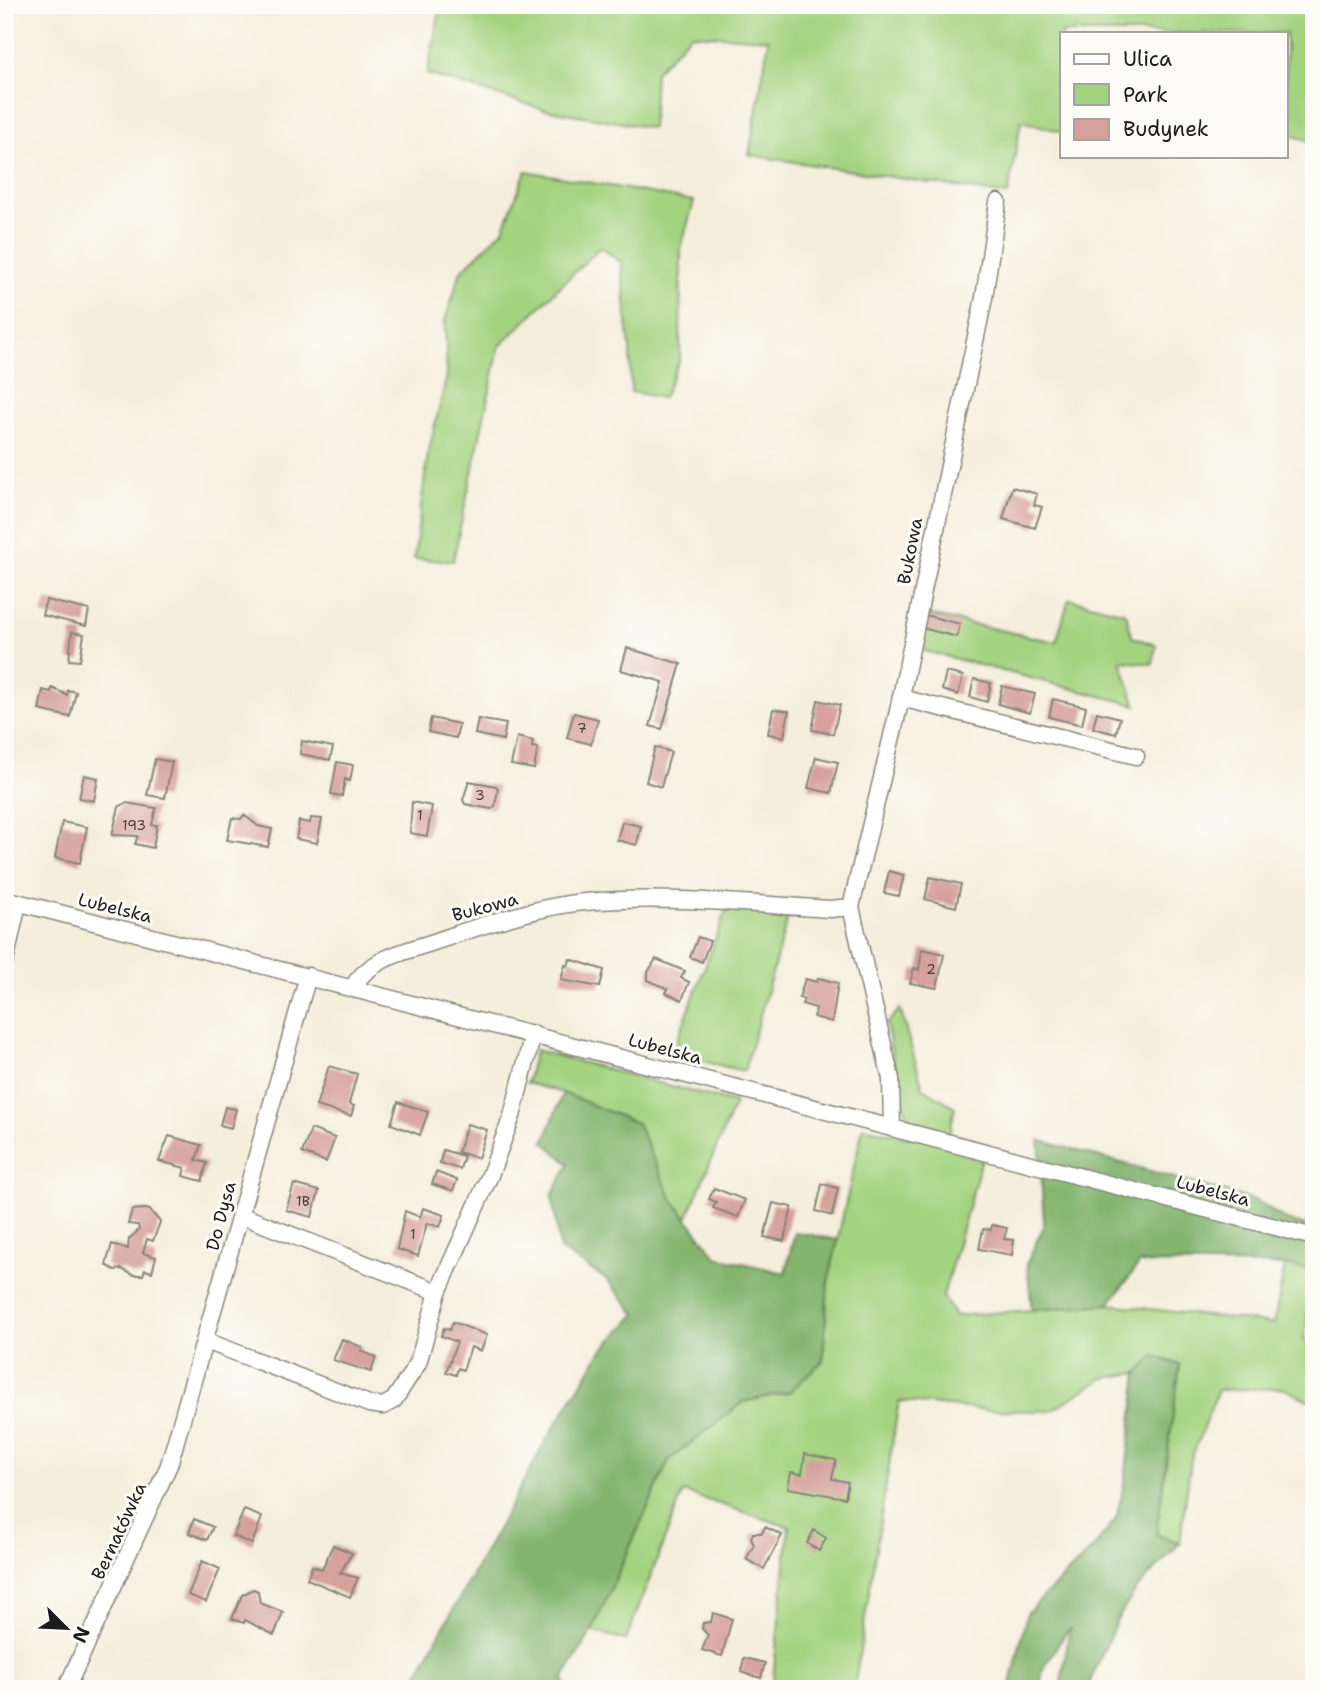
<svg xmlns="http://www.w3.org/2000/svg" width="1319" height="1694" font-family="'Shantell Sans',sans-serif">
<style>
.green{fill:#a4d380;stroke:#60784e;stroke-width:2}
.forest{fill:#83b56e;stroke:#506845;stroke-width:2}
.building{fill:#d6a09b}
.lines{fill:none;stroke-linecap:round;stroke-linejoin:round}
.minor-casing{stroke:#88857c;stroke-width:19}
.minor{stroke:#fff;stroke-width:16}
.labels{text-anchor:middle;stroke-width:6;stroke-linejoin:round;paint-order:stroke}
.number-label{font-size:14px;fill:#4a3d3c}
.street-label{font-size:18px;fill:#1c1c1c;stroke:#fdfcf7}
</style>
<rect width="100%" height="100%" fill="#fdfcf7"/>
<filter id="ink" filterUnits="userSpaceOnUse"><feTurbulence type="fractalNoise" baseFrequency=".0143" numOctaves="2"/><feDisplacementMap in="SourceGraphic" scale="14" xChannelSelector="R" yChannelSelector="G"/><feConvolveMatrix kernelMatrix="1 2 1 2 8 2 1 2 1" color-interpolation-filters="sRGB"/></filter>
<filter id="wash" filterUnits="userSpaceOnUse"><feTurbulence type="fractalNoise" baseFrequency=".00686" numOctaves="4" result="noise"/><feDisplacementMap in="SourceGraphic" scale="28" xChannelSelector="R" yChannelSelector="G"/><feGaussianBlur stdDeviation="1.57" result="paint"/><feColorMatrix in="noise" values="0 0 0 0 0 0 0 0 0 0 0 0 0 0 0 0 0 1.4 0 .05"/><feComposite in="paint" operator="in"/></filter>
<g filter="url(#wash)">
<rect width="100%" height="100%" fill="#f4eedb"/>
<path class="green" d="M441 5H1314V142L1286 134V33H1062V132L1021 121 1008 195 749 155 769 39 691 34 655 72 652 128 543 109 427 74Z
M526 171 694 201 681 248 680 359 663 398 631 392 630 349 621 262 600 247 499 347 453 561 414 559 428 454 447 376 445 321 461 271 503 230Z
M1069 599 1126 613 1132 637 1156 645 1153 664 1121 661 1136 705 917 649 929 615 1056 642Z
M729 903 791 907 744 1071 672 1054Z
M900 1009 923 1088 955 1107 947 1145 983 1155 943 1296 955 1316 1109 1304 1274 1324 1285 1265 1313 1271 1304 1341 1314 1347V1403L1283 1388 1218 1390 1191 1459 1180 1543 1156 1534 1180 1365 1154 1356 1138 1373 1104 1378 1050 1411 987 1410 899 1401 854 1689H772L789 1527 683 1492 626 1640 592 1631 669 1460 743 1402 789 1392 823 1361 828 1282 863 1127 909 1137 911 1122 902 1101 886 1024Z
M535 1050 735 1103 687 1218 672 1199 563 1093 527 1083Z"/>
<path class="forest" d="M563 1093 637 1123 672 1199 717 1257 785 1273 795 1232 838 1240 828 1282 823 1361 789 1392 743 1402 669 1460 592 1631 564 1677 565 1689H414L416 1677 547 1439 602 1350 636 1314 607 1280 560 1250 552 1196 569 1164 544 1142Z
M1039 1140 1257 1201 1284 1219 1314 1229V1271L1285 1265 1140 1263 1109 1304 1032 1310 1027 1263 1044 1225Z
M1154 1356 1180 1365 1156 1534 1180 1543 1136 1590 1117 1620 1087 1689H1060L1070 1627 1043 1668 1040 1689H1010L1027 1613 1094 1547 1116 1519 1125 1479 1138 1373Z"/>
<g id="blocks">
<path class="building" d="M1012 487 1037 494 1034 505 1042 507 1035 528 1003 519Z
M46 600 89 610 86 626 42 615Z
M925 615 960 624 957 637 922 628Z
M72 632 84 634 80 661 69 660Z
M627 648 681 664 662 729 650 726 663 682 621 670Z
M946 672 963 676 958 695 942 690Z
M974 679 991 683 987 702 970 697Z
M1002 686 1035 694 1030 713 998 704Z
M52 688 67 695 68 690 76 692 70 717 39 710 43 690 51 692Z
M1053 699 1086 707 1082 725 1049 717Z
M818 700 840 705 833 734 812 730Z
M773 709 789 711 784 737 768 734Z
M1097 712 1120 718 1116 734 1093 728Z
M574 713 598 719 591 744 567 738Z
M431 718 459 724 456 738 428 732Z
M478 719 506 724 503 740 475 734Z
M517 737 533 741 532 747 538 748 534 769 511 765Z
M302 741 333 747 330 760 300 754Z
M655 747 671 752 661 787 646 782Z
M816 757 838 762 831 793 808 788Z
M155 759 172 762 165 798 147 795Z
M337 762 353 765 350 781 345 779 342 796 331 794Z
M84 775 98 778 94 801 79 798Z
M469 781 496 786 498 789 495 806 491 809 465 804 463 800Z
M412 802 432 806 427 836 410 833Z
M126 803 156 808 152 825H157L153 848 135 844 138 836 112 835 119 807Z
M244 815 258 826 272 829 268 847 227 840 232 818 241 819Z
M311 818 322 819 317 843 296 839 299 821 310 823Z
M62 822 87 827 80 863 55 858Z
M622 822 641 826 637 845 617 840Z
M889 871 904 875 899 896 884 893Z
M930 877 961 884 956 907 925 899Z
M698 937 710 941 702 962 690 957Z
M922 949 944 954 937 988 910 983 914 968 919 970Z
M570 959 604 970 600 987 561 980 565 965 568 966Z
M656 959 685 971 681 978 689 982 682 1000 666 993 668 989 648 980V972Z
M818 978 838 983 832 1022 814 1017 816 1008 802 1004 804 999 799 998 805 979 817 982Z
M329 1066 357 1074 349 1104 354 1106 351 1116 316 1106Z
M398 1102 428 1112 420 1135 391 1124Z
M225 1107 236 1109 231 1128 220 1125Z
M467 1124 487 1130 478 1158 458 1152Z
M311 1129 335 1138 326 1162 302 1153Z
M169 1136 201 1145 196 1160 207 1163 202 1181 183 1176 185 1168 159 1161Z
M443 1150 464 1156 460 1169 440 1163Z
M436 1172 457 1180 453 1191 432 1184Z
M294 1184 319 1191 312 1217 286 1210Z
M822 1184 838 1188 832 1216 816 1211Z
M714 1188 745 1200 738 1217 713 1208 716 1202 709 1199Z
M773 1203 792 1207 784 1241 764 1237Z
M423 1208 444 1215 440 1227 427 1223 418 1256 397 1249 405 1211 420 1217Z
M145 1209 150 1210 160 1222 153 1241 147 1239 143 1253 156 1257 152 1272 145 1270 143 1275H133L122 1269 115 1270 106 1265 112 1244 128 1249 129 1239 139 1230 138 1225 128 1224 132 1210Z
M992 1225 1007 1228 1004 1239 1014 1240 1012 1255 979 1249 983 1229 991 1230Z
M453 1322 487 1335 481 1351 471 1347 463 1370 458 1368 456 1375 446 1372 457 1342 441 1336 444 1328 450 1330Z
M342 1339 362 1347 361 1351 376 1357 371 1372 333 1360Z
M805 1454 836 1460 832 1479 848 1482 845 1498 788 1488 791 1472 802 1474Z
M244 1510 262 1517 252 1544 233 1536Z
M194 1519 213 1527 207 1540 189 1533Z
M765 1527 782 1535 764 1569 746 1559 754 1545 751 1538 753 1533H762Z
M814 1530 826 1538 819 1551 807 1543Z
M333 1545 352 1553 340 1573 358 1578 350 1597 307 1579 312 1566 322 1569Z
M202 1561 220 1569 206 1602 188 1595Z
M253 1589 258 1591 260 1603 283 1612 274 1635 245 1620 244 1623 232 1619 242 1595Z
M713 1613 732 1619 722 1656 702 1650 708 1635 702 1629 703 1623 711 1622Z
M744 1658 765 1663 761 1678 741 1672Z"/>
</g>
</g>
<g filter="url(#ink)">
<use href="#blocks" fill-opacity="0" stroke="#88857c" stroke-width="2"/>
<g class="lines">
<defs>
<path id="minor" d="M901 698 1136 756
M5 899 1314 1237
M5 962 18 903
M352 988C370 958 404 952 434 942 476 927 540 906 584 902 665 895 749 904 830 909L851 907
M892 1128 891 1079 851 907 898 711 984 298 998 202
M240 1215 438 1292
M206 1341 369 1404 383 1406 394 1400 418 1363 438 1292 490 1175 512 1116 533 1034
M66 1689 169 1465 308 976"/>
</defs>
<use href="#minor" class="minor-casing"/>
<use href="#minor" class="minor"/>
</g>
</g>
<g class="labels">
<g class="number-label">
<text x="582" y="733">7</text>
<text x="480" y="800">3</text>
<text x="420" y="820">1</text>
<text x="134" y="830">193</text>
<text x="931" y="974">2</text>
<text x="303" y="1206">1B</text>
<text x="413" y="1239">1</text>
</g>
<g class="street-label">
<text transform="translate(910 551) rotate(-79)" y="6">Bukowa</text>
<text transform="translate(485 907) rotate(-15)" y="6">Bukowa</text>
<text transform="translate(115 908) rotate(14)" y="6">Lubelska</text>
<text transform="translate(665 1049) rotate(15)" y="6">Lubelska</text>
<text transform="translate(1213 1191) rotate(15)" y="6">Lubelska</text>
<text transform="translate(221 1216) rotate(-75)" y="6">Do Dysa</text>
<text transform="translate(119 1531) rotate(-65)" y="6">Bernatówka</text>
</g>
</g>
<rect width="1319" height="1694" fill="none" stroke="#fdfcf7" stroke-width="28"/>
<rect x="1060" y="32" width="228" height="126" fill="#fdfcf7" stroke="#a3a29f" stroke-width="2"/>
<rect x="1074" y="54" width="35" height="10" fill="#ffffff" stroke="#a3a29f" stroke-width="2"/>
<text x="1123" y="66" font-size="21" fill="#1c1c1c">Ulica</text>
<rect x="1074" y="84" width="35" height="21" fill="#a4d380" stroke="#a3a29f" stroke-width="2"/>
<text x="1123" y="102" font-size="21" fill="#1c1c1c">Park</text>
<rect x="1074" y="119" width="35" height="21" fill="#d6a09b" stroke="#a3a29f" stroke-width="2"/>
<text x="1123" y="136" font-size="21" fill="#1c1c1c">Budynek</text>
<g transform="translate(66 1628) rotate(114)" stroke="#fdfcf7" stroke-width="5" paint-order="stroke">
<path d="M0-5L12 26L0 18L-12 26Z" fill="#1c1c1c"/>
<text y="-10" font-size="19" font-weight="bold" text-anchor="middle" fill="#1c1c1c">N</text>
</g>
</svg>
